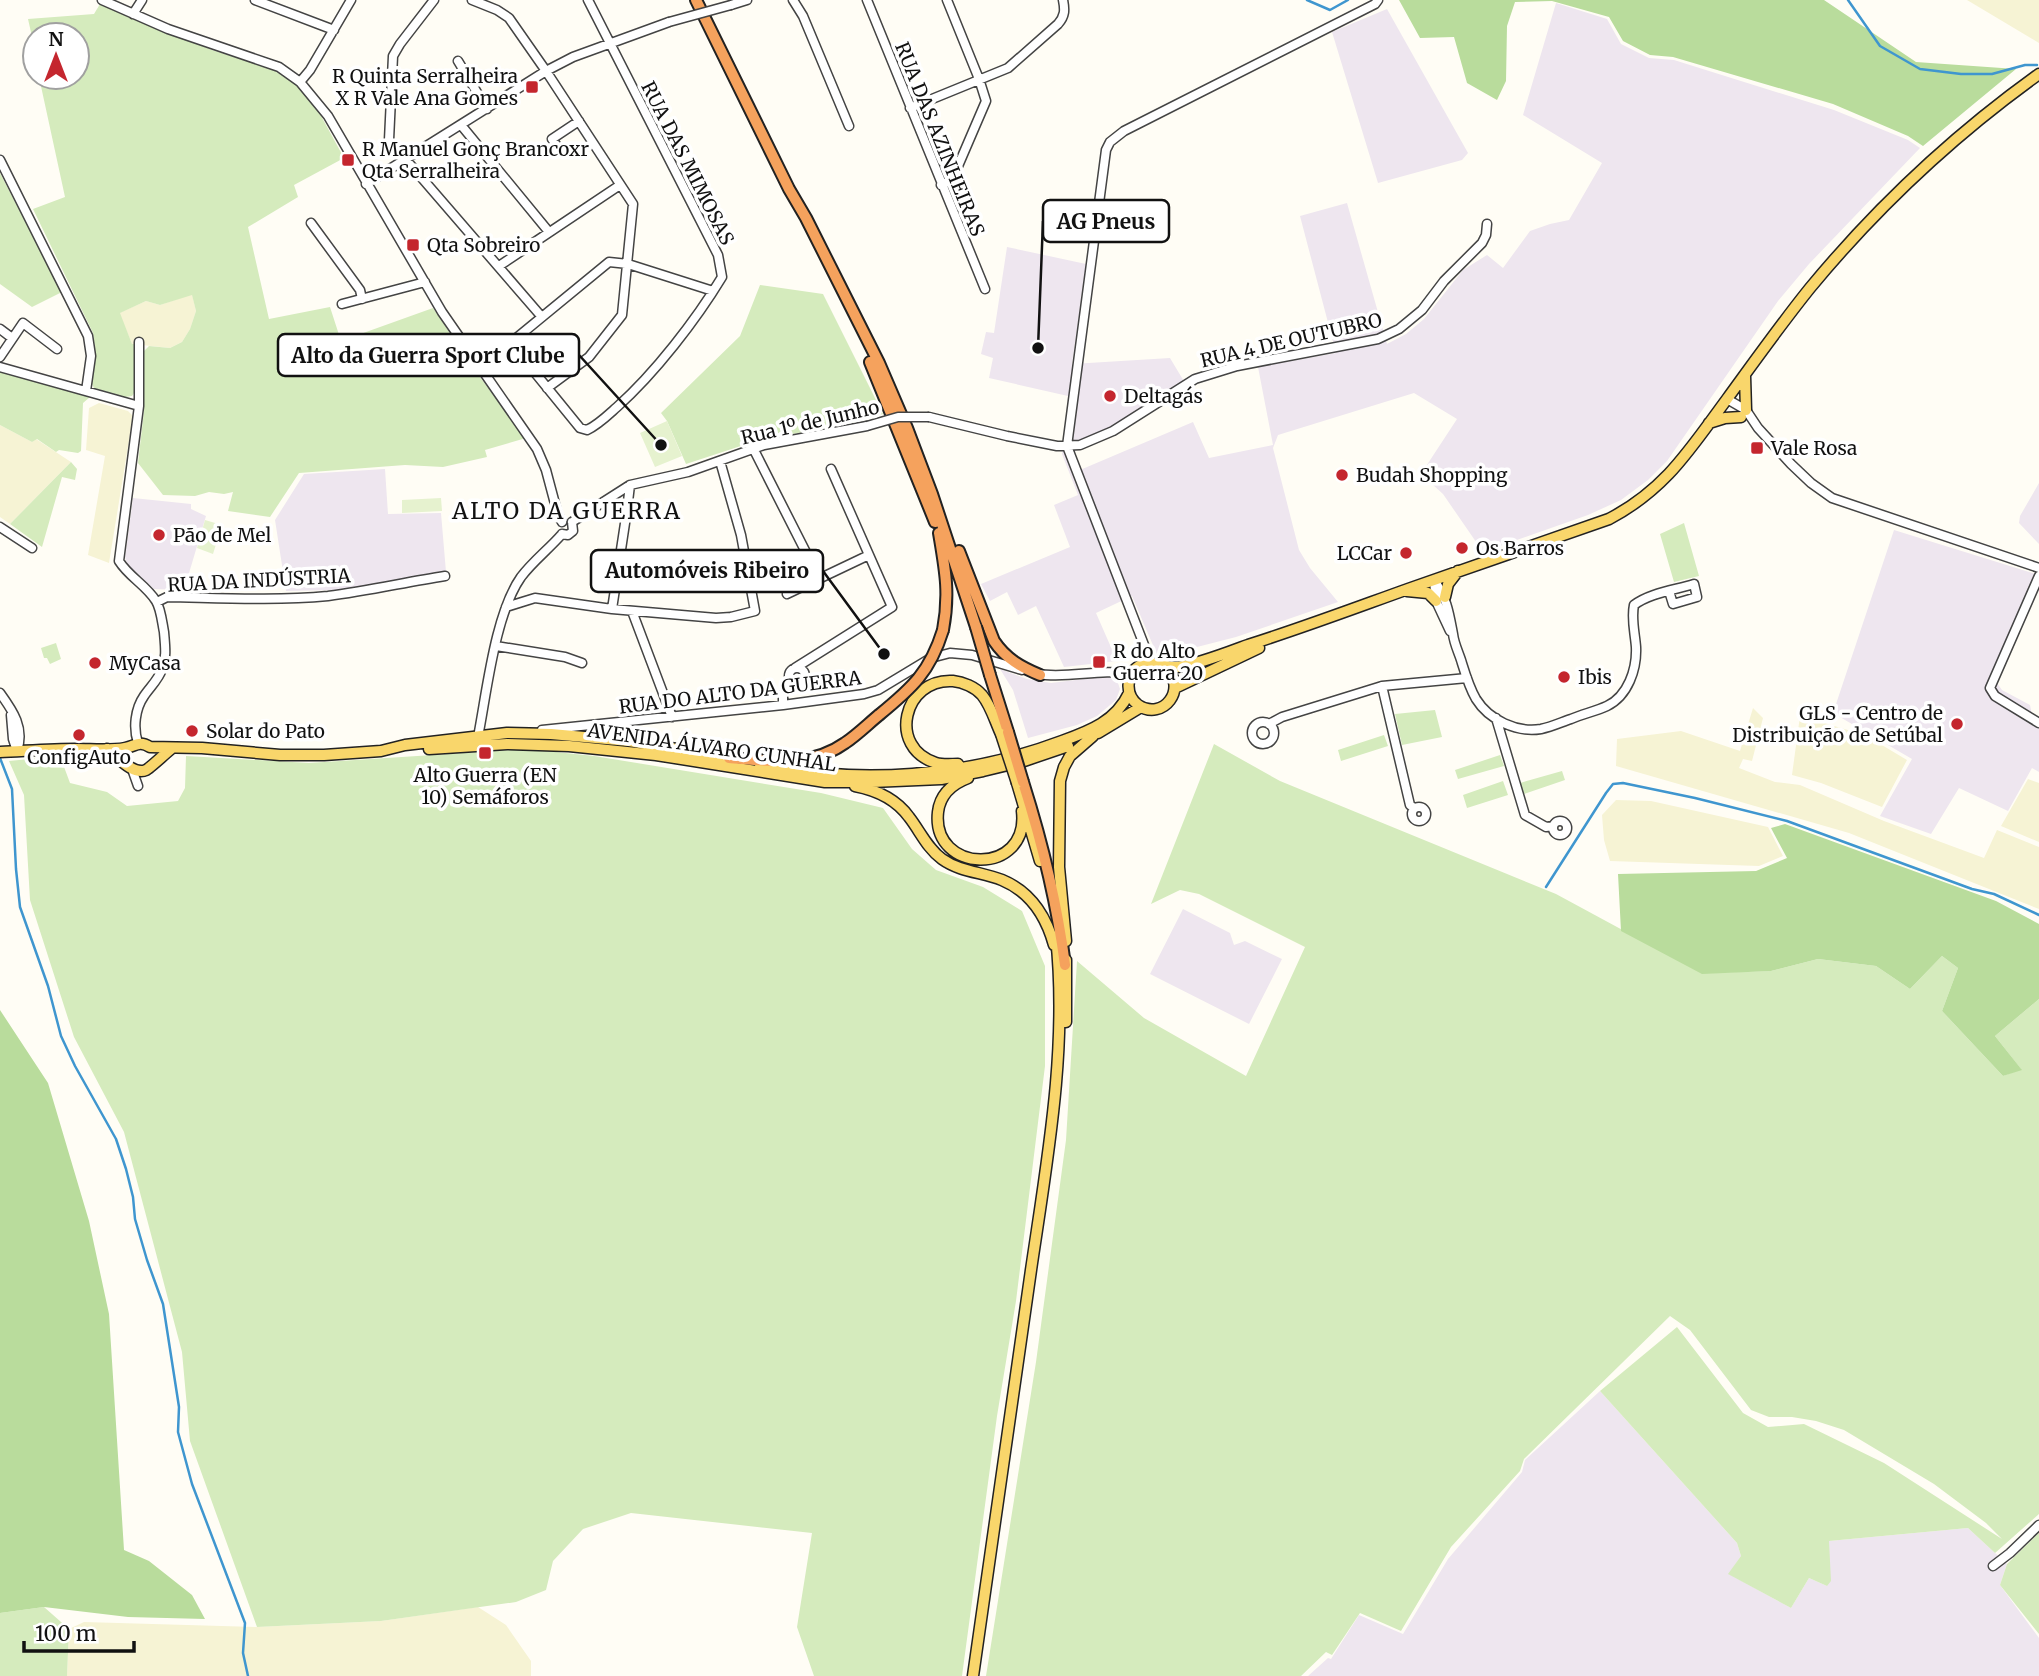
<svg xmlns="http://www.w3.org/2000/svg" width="2039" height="1676" font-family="Merriweather,serif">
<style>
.industrial{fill:#eee6ef}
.farmland{fill:#f6f3d4}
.green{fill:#d5ebbd}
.forest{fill:#b9dc9c}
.pitch{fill:#e6f2cf}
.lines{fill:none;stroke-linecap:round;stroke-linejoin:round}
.stream{stroke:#3f96cf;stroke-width:2.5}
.minor-casing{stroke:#444;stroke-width:11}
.major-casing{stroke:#222;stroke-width:13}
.highway-casing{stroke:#222;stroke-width:14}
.minor{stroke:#fff;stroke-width:8}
.major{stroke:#f9d66b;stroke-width:10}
.highway{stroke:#f5a25d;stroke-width:10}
.minor-bridge-casing{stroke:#444;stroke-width:11;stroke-linecap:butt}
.major-bridge-casing{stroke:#222;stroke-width:13;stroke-linecap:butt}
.highway-bridge-casing{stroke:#222;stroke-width:14;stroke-linecap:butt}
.minor-bridge{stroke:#fff;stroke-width:8}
.major-bridge{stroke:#f9d66b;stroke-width:10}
.highway-bridge{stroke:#f5a25d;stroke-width:10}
.poi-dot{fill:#c4262e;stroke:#fff;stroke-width:2.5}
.labels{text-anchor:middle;stroke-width:7;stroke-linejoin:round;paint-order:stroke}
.poi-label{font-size:19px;fill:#111;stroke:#fff;text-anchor:start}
.street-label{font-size:19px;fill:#111;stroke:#fff}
.quarter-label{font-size:23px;letter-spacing:2px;fill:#111;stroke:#fff}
.leader{fill:none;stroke:#111;stroke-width:2.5}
.callout-dot{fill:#111;stroke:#fff;stroke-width:2.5}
.callout{fill:#fff;stroke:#111;stroke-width:2.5}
.callout-label{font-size:21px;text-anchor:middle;font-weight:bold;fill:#111}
</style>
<rect width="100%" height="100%" fill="#fffdf5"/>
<path class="industrial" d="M1556 3 1607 19 1621 44 1649 58 1674 60 1834 110 1908 140 1920 148 1809 264 1778 301 1667 461 1648 480 1621 500 1588 515 1483 552 1443 494 1421 474 1457 419 1414 393 1278 435 1273 448 1299 550 1310 568 1338 602 1236 637 1158 657 1132 596 1096 613 1117 661 1064 667 1036 606 1018 615 1007 592 990 601 981 584 1070 547 1054 505 1078 495 1062 454 1068 396 989 378 993 358 981 354 986 332 994 333 1007 247 1086 264 1072 364 1170 358 1185 383 1076 450 1074 454 1080 470 1193 422 1209 458 1273 445 1258 367 1336 353 1300 216 1347 203 1387 344 1406 334 1424 319 1463 270 1487 255 1503 268 1530 231 1550 224 1569 220 1602 163 1523 115Z
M1387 9 1468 153 1462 160 1378 183 1332 32Z
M385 469 388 514 441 513 446 572 336 590 286 591 275 520 304 474Z
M2039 483V544L2019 523 2020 516Z
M133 498 191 504V509L206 516 184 590 154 589 127 564 125 557Z
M1894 530 2039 575V590L1997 683 2002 690 2030 705 2032 715 2039 719V772L2032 768 2008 811 1959 788 1931 834 1880 816 1912 759 1833 713Z
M1000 669 1027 679 1051 683 1108 676 1117 680 1120 689 1116 700 1097 716 1077 725 1028 738 1013 690Z
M1183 909 1230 933 1234 945 1245 941 1282 959 1249 1024 1150 974Z
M1600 1391 1737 1543 1741 1556 1729 1574 1791 1608 1809 1578 1827 1586 1829 1541 1968 1528 2007 1564 2000 1585 2039 1638V1676H1308L1328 1658 1331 1659 1359 1615 1403 1634 1448 1559 1522 1472 1525 1460Z"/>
<path class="farmland" d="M1967 0H2039V43Z
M192 294 196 311 190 329 182 342 170 348 132 344 119 313 146 301 160 305Z
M99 403 128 411 133 416 109 563 88 555 105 456 86 450 89 408Z
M0 425 32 442 36 439 71 462 10 524 0 517Z
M1753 708 1763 718 1752 761 1743 759 1739 768 1775 782 1800 785 1884 821 1984 858 1997 830 2039 847V909L1849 833 1616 766 1617 739 1681 731 1740 751Z
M1800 716 1865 735 1907 760 1882 807 1821 783 1792 775Z
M2028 779 2039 783V842L2001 826Z
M1616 800 1651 801 1768 827 1783 856 1759 866 1610 861 1604 840 1602 815Z
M478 1607 506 1625 531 1661V1676H67L69 1629 84 1622 257 1627 381 1621Z"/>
<path class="green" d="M100 4 212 50 272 69 294 83 314 103 344 158 294 185 298 197 248 227 269 319 330 307 341 341 433 308 476 372 526 438 485 450 487 457 443 467 405 465 299 473 270 517 228 511 233 492 224 494 209 492 195 496 163 495 138 463 144 411 143 352 149 346 170 348 182 342 190 329 196 311 192 295 160 305 146 301 120 313 132 344H135L134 393 132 396 125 397 94 388 92 384 96 356 93 333 33 209 65 197 39 77H77V35H35V50L28 19 94 14Z
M0 173 62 292 32 307 0 284Z
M760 285 823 294 883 414 852 423 759 440 686 464 667 421 661 413 740 336Z
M0 371 90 397 83 403 81 451 78 453 59 450 56 452 37 439 32 442 0 425Z
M71 462 77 469 75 480 62 477 42 547 10 524Z
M1684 523 1699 576 1674 582 1660 534Z
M56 643 61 659 50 664 47 658H44L41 648Z
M1435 710 1442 737 1402 745 1395 714Z
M1384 735 1388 746 1341 761 1338 750Z
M1214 744 1280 781 1556 894 1702 973 1771 971 1818 959 1876 966 1910 989 1942 956 1958 968 1942 1011 2003 1076 2021 1069 1995 1036 2039 999V1514L1995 1553 1968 1528 1829 1541 1831 1581 1827 1586 1809 1578 1791 1608 1728 1574 1741 1556 1737 1543 1600 1391 1677 1327 1743 1413 1768 1427 1804 1424 1884 1463 2002 1539 1986 1523 1934 1484 1844 1430 1816 1421 1792 1417H1769L1751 1410 1690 1330 1670 1316 1524 1459 1520 1471 1451 1547 1401 1631 1360 1613 1332 1655 1326 1652 1301 1676H986L1036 1362 1066 1140 1077 961 1144 1018 1246 1076 1305 947 1199 894 1180 890 1151 904Z
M527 749 594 756 821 793 883 808 912 849 936 870 983 887 1022 911 1045 966V1066L1016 1301 997 1416 962 1676H814L797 1627 812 1533 631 1513 583 1529 553 1561 546 1590 516 1602 381 1621 257 1627 190 1441 182 1352 124 1132 74 1037 30 900 24 795 9 761 60 756 70 783 107 792 127 806 178 801 185 788 186 756 309 763Z
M1500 755 1504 766 1458 779 1455 770Z
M1562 771 1565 780 1524 794 1520 783Z
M1503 781 1508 795 1467 808 1463 795Z
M2039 1533V1634L2000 1585 2007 1564Z
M44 1607 69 1629 67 1676H0V1613Z"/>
<path class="forest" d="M1399 0H1824L1916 62 2016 69 1923 146 1908 136 1833 104 1673 57 1650 55 1623 41 1609 17 1552 1 1515 2 1507 26 1506 81 1497 100 1467 83 1454 37 1420 38Z
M1785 824 1996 901 2039 924V999L1995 1036 2022 1070 2003 1076 1942 1011 1958 968 1942 956 1910 989 1876 966 1818 959 1771 971 1702 974 1621 931 1618 874 1756 871 1787 858 1771 828Z
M0 1010 48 1083 89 1221 109 1314 124 1550 149 1561 192 1595 205 1619 128 1617 44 1607 0 1613Z"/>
<path class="pitch" d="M667 421 682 456 655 467 640 433Z
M441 498 442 511 402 513V500Z
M205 520 222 525 213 554 197 548Z"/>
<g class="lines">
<path class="stream" d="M1307 0 1330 10 1348 0
M1848 0 1880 46 1920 69 1961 74H1992L2025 65H2037
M0 758 12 789 16 869 20 907 48 986 61 1036 75 1066 116 1139 126 1169 133 1197 135 1219 147 1260 163 1304 179 1407 178 1432 192 1484 245 1623 243 1653 248 1676
M1546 887 1606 793 1613 784 1623 783 1695 798 1787 821 1972 889 1994 894 2039 915"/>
<defs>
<path id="minor" d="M102 0 168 29 279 67 300 82 328 116 442 312 537 449 546 470 558 515 562 522
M255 0 334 30
M434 0 400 44 393 56 389 140 541 316
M472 0 497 10 509 18 546 71 633 204 622 315 589 357 547 388
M793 0 803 16 849 126
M867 0 985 289
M731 5 747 0
M133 14 142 0
M458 61 487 109
M300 82 310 70 351 0
M910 108 1008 68 1058 24C1065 16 1065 10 1063 0
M461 125 549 232
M559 149 552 139 579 121
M0 160 88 336 91 356 86 391
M366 184 546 71 573 57 669 22
M941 185 952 180 986 101 979 79 947 0
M311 223 360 290 362 299
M499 266 620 185
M342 304 425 282
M0 329 12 338
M510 342 580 428 587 430C598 425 608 415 617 407 655 373 696 320 722 277L718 255 588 0
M0 357 23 323 57 349
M0 367 139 406
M480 368 609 262 628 264 713 291
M1727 399 1746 410 1758 428 1791 464 1811 483 1832 498 2039 568
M929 417 1007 436 1057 446 1080 445 1113 431 1195 379 1237 366 1378 339 1399 329 1422 310 1444 281 1482 243 1486 235 1487 224
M753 448 819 578
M572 522 630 485 688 472 764 445 867 426
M0 527 32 548
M562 534 568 535 573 531 572 522
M2039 576 1990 688 1995 696 2039 723
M1434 580C1447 598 1449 613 1453 634 1454 643 1458 651 1461 660 1465 673 1469 687 1476 699 1489 720 1517 733 1541 729 1551 727 1562 722 1571 719 1583 714 1596 711 1607 706 1628 696 1637 669 1636 647 1635 633 1631 619 1634 605 1650 593 1675 590 1694 584L1697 597 1673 604 1669 591
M1434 581 1436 601 1450 631
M787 594 869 555
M157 602 167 597C221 598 275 601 328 596 368 591 406 582 445 576
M506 607 535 598 612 609 716 618 731 617 755 611 741 535 720 461
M612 609 627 510 630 485
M632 611 672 717
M496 646 565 657 582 663
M1151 663 1067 446 1106 150 1110 142 1124 131 1375 4 1378 0
M795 668 892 607 831 469
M789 676a8 8 0 1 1 16 0a8 8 0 1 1-16 0Z
M1038 674C1069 679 1100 668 1131 674
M1382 686 1410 805 1414 808
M0 693C13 711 25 728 17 751
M783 705V696L790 679
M11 715 13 739 17 751
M1496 718 1525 815 1546 827 1553 826
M1252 733a11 11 0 1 1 22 0a11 11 0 1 1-22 0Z
M1269 724 1282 717 1382 686 1467 678
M542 730 783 705 864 694 878 690 931 658 950 653 972 655 1022 670
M478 737C487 691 495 614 521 577 533 561 549 549 562 534
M138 743C133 728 135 709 144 696 150 687 159 679 162 669 167 657 165 645 164 632 162 622 161 609 156 601 146 585 129 577 119 561L139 406V342
M132 769 138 786
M1412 814a7 7 0 1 1 14 0a7 7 0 1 1-14 0Z
M1553 828a7 7 0 1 1 14 0a7 7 0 1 1-14 0Z
M1993 1566 2010 1553 2039 1525"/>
<path id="major" d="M1745 376 1746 410
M1709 423 1725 418 1741 417
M1407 591 1428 593 1436 601
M1445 597 1448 584 1458 571
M1165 667C1189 688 1163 722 1138 705 1124 694 1126 673 1141 665 1154 659 1164 668 1177 667 1196 665 1229 652 1248 645 1302 628 1355 608 1408 589 1475 565 1542 543 1609 519 1666 489 1690 449 1727 399 1754 362 1781 324 1810 288 1877 207 1954 135 2039 74
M1175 688 1259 648
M1098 733 1141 707
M107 749C116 756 134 776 146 770 150 768 167 752 172 748
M429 749 507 744 569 746 656 755 825 782H872L941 779 983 771 1024 761 1068 746
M0 752C25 751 51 749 76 749 92 749 110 751 125 748 136 746 139 740 150 747L202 748 280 755H324L381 751 405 745 507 733 551 734 629 741 735 759
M760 764C860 785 966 777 1062 741 1090 731 1116 721 1129 693
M958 764C951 764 943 765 936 763 887 748 903 678 953 681 963 682 975 687 982 695 991 706 995 721 1001 734
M968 778C952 784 940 795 938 812 931 874 1030 877 1022 811
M1017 783 1040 861
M855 786C876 790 896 799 909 817 920 831 927 848 942 859 960 872 982 872 1002 880 1031 892 1046 916 1054 945
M1066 941 1059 867 1060 781 1064 767 1070 756 1093 736
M1066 960V1022
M973 1676C992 1541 1012 1406 1031 1270 1047 1161 1068 1048 1056 937"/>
<path id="highway" d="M696 0 789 189 806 218 879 363 907 428 932 494 976 627
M870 362 935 522
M939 533C945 569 950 593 943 630
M959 551 994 641C1006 659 1021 667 1040 675
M990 675 1008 732
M729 758C769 761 810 768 845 743 857 735 868 724 879 715
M1023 782C1042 842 1057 902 1065 965"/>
</defs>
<use href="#minor" class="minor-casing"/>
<use href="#major" class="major-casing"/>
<use href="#highway" class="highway-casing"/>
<use href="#minor" class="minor"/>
<use href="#major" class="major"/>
<use href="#highway" class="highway"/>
<defs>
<path id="minor-bridge" d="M669 22 731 5
M867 426 898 417H929"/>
<path id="major-bridge" d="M1001 734 1017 783"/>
<path id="highway-bridge" d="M976 627 990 675
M879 715C912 688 930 672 943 630
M1008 732 1023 782"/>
</defs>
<use href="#minor-bridge" class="minor-bridge-casing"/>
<use href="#major-bridge" class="major-bridge-casing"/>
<use href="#highway-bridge" class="highway-bridge-casing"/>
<use href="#minor-bridge" class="minor-bridge"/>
<use href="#major-bridge" class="major-bridge"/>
<use href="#highway-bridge" class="highway-bridge"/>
</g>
<g class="poi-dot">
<rect x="525" y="80" width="14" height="14" rx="3.5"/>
<rect x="341" y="153" width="14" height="14" rx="3.5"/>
<rect x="406" y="238" width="14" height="14" rx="3.5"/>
<circle cx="1110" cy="396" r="7"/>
<rect x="1750" y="441" width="14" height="14" rx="3.5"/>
<circle cx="1342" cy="475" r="7"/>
<circle cx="159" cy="535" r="7"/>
<circle cx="1462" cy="548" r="7"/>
<circle cx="1406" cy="553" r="7"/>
<rect x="1092" y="655" width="14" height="14" rx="3.5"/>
<circle cx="95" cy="663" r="7"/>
<circle cx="1564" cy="677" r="7"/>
<circle cx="1957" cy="724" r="7"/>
<circle cx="192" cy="731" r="7"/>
<circle cx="79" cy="735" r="7"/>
<rect x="478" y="746" width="14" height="14" rx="3.5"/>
</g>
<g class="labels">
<g class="poi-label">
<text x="518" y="83" text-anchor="end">R Quinta Serralheira<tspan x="518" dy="22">X R Vale Ana Gomes</tspan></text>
<text x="362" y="156">R Manuel Gonç Brancoxr<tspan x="362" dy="22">Qta Serralheira</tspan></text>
<text x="427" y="252">Qta Sobreiro</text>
<text x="1124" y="403">Deltagás</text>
<text x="1771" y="455">Vale Rosa</text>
<text x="1356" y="482">Budah Shopping</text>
<text x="173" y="542">Pão de Mel</text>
<text x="1476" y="555">Os Barros</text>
<text x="1392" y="560" text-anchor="end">LCCar</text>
<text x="1113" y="658">R do Alto<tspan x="1113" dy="22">Guerra 20</tspan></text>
<text x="109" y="670">MyCasa</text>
<text x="1578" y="684">Ibis</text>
<text x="1943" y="720" text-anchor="end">GLS - Centro de<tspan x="1943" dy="22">Distribuição de Setúbal</tspan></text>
<text x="206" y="738">Solar do Pato</text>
<text x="79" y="764" text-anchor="middle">ConfigAuto</text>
<text x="485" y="782" text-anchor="middle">Alto Guerra (EN<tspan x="485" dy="22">10) Semáforos</tspan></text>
</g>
<g class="street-label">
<text transform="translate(940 139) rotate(68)" y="7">RUA DAS AZINHEIRAS</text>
<text transform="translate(688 163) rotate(63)" y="7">RUA DAS MIMOSAS</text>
<text transform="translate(1291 340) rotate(-13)" y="7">RUA 4 DE OUTUBRO</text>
<text transform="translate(810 422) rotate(-13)" y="7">Rua 1º de Junho</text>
<text transform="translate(259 580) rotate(-3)" y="7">RUA DA INDÚSTRIA</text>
<text transform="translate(740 692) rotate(-7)" y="7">RUA DO ALTO DA GUERRA</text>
<text transform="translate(712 747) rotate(8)" y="7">AVENIDA ÁLVARO CUNHAL</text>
</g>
<g class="quarter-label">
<text x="567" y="519">ALTO DA GUERRA</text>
</g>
</g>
<path class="leader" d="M1038 348L1043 221M661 445L579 355M884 654L823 571"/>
<g class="callout-dot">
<circle cx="1038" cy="348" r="7"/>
<circle cx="661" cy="445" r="7"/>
<circle cx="884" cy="654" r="7"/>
</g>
<g class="callout">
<rect x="1043" y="200" width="126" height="42" rx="7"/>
<rect x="278" y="334" width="301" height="42" rx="7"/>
<rect x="591" y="550" width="232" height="42" rx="7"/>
</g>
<g class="callout-label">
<text x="1106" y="229">AG Pneus</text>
<text x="428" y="363">Alto da Guerra Sport Clube</text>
<text x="707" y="578">Automóveis Ribeiro</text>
</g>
<g transform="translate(56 56)"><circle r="33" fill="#ffffff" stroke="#a0a0a0" stroke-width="2"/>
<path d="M0-5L12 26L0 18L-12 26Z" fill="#c4262e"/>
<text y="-10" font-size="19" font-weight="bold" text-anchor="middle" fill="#111111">N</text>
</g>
<path d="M24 1641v10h110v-10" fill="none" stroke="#111111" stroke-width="3.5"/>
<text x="35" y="1641" font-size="21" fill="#111111" stroke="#ffffff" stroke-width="5" paint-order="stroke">100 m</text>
</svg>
